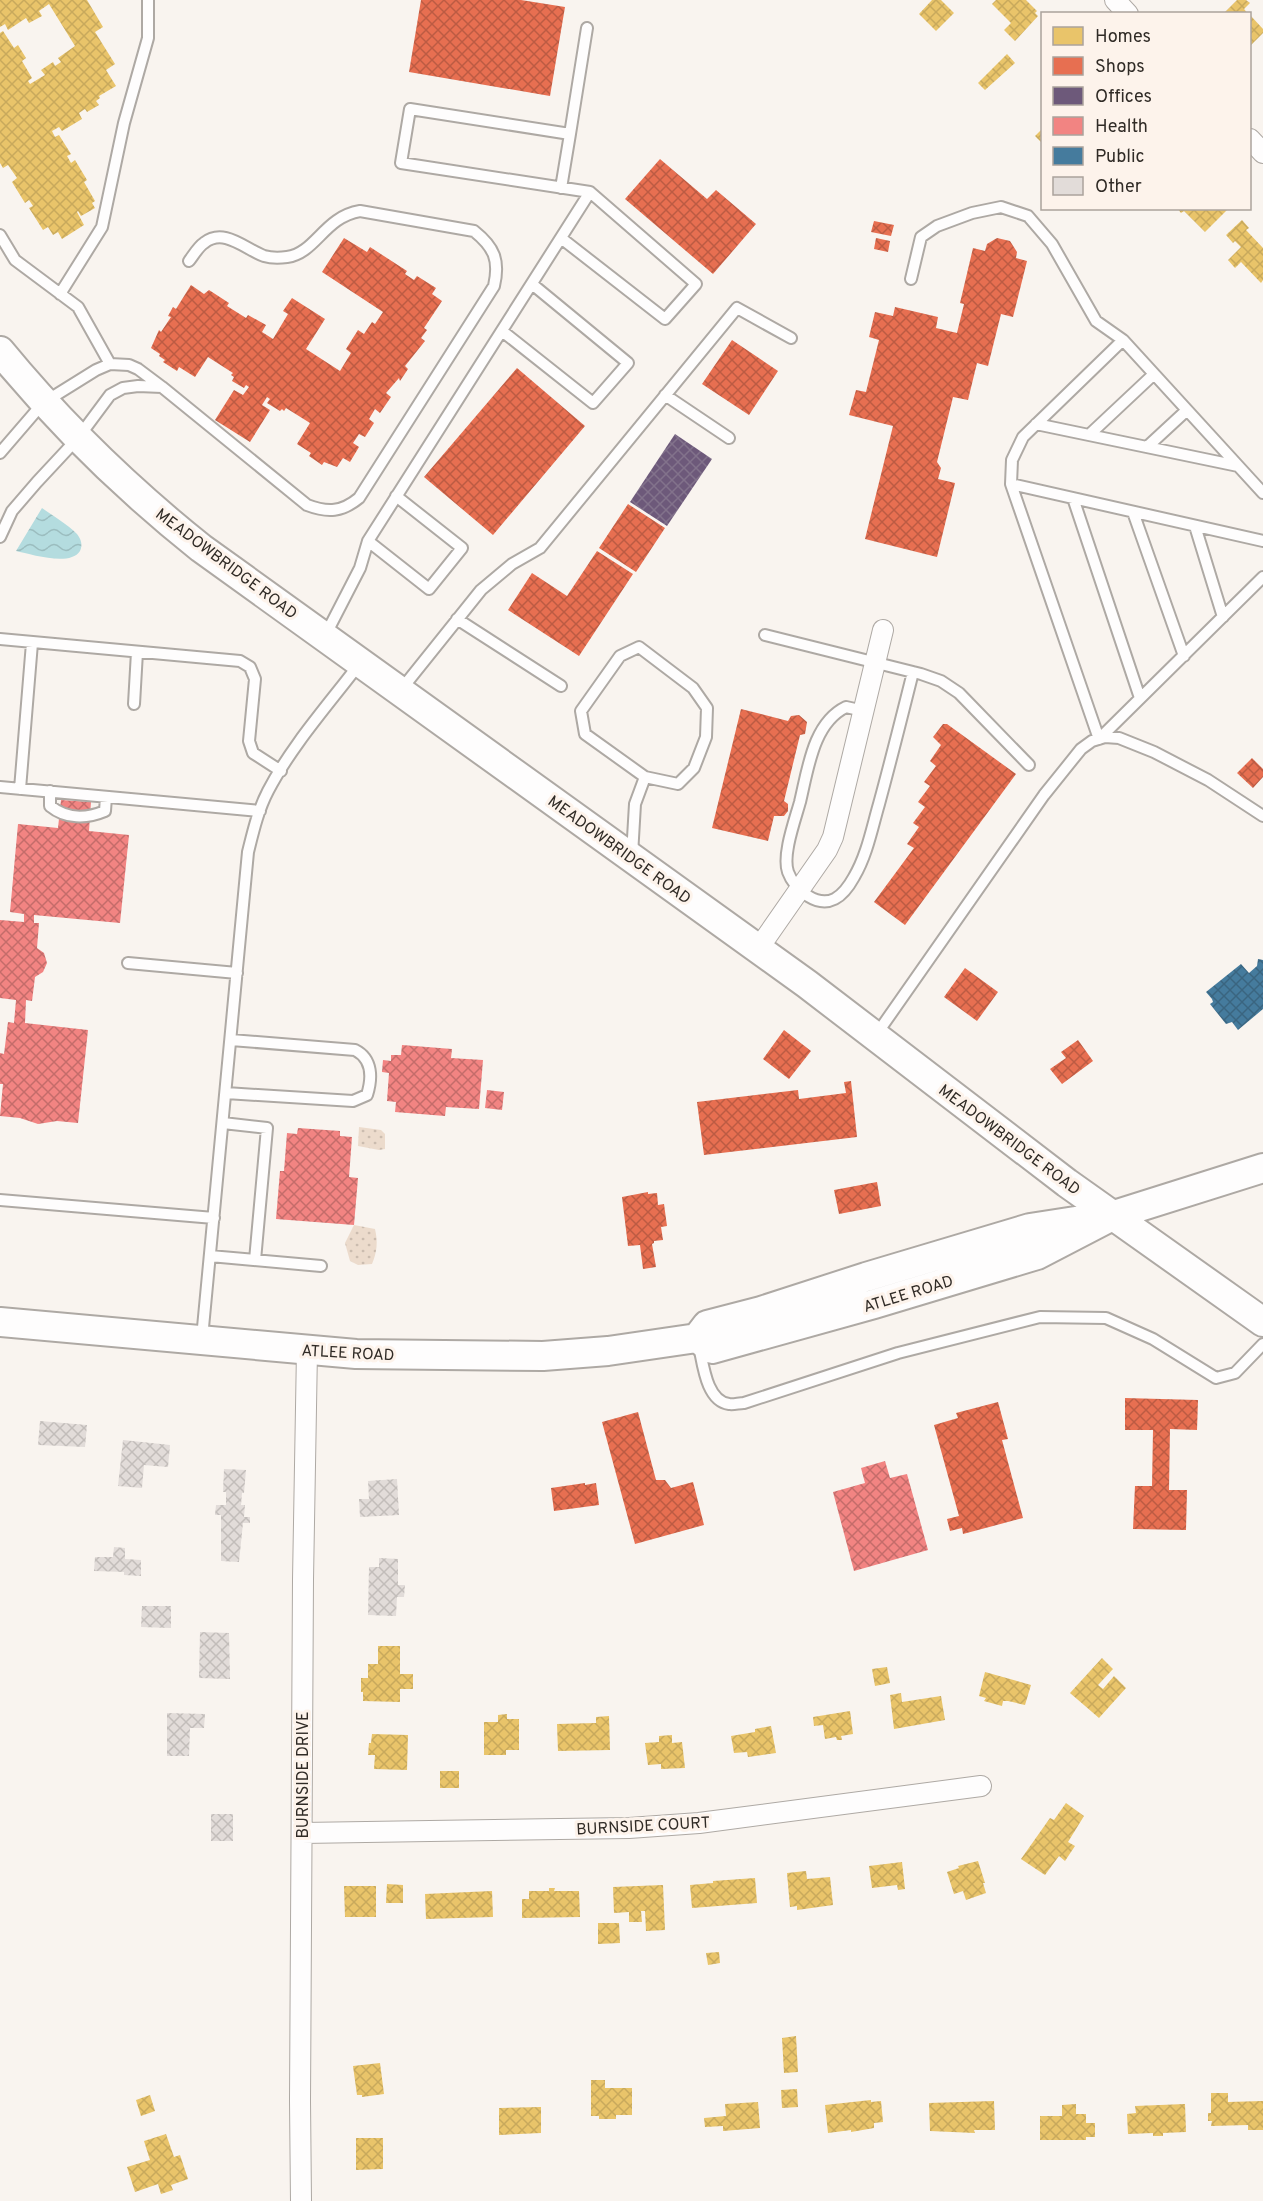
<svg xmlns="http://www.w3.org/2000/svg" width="1263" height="2201" font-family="Overpass,sans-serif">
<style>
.park{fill:url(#park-dots)}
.water{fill:url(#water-waves)}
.homes{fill:url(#homes-cross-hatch)}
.shops{fill:url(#shops-cross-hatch)}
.offices{fill:url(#offices-cross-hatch)}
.health{fill:url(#health-cross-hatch)}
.public{fill:url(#public-cross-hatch)}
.building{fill:url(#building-cross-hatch)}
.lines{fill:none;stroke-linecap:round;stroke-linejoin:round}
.lane-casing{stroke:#aea9a4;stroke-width:14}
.street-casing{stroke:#aea9a4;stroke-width:22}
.secondary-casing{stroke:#aea9a4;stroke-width:32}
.lane{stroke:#fefdfd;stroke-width:10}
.street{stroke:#fefdfd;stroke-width:20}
.secondary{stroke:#fefdfd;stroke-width:28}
.labels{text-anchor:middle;stroke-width:6;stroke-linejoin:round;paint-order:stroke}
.street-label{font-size:16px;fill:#302b26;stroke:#fdf3eb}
</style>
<defs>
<pattern id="park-dots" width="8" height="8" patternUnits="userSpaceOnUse" patternTransform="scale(1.5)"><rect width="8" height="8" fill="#ecdbcc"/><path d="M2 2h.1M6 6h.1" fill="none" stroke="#cbbcaf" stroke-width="1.8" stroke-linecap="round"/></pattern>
<pattern id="water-waves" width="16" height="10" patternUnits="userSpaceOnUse" patternTransform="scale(1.5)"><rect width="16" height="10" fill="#b4dcdf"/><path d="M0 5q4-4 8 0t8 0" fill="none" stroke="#9bbdbf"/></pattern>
<pattern id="homes-cross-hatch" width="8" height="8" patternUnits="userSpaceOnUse" patternTransform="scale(1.5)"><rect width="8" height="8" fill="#e9c46a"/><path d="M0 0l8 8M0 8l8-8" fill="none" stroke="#c8a95c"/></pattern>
<pattern id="shops-cross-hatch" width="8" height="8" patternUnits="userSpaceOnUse" patternTransform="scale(1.5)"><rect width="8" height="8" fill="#e76f51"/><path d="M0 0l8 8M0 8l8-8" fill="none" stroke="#bc5b43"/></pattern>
<pattern id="offices-cross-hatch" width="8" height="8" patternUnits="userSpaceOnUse" patternTransform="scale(1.5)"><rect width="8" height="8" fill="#6d597a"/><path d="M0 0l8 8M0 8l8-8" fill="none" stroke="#82728b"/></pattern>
<pattern id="health-cross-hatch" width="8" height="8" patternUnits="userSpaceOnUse" patternTransform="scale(1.5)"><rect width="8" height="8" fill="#f28482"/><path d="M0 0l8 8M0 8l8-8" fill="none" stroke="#c46c6a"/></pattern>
<pattern id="public-cross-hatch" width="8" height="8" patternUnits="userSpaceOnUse" patternTransform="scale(1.5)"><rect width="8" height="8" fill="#457b9d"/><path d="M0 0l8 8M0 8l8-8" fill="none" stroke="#3a6580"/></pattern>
<pattern id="building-cross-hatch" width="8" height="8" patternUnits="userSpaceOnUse" patternTransform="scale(1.5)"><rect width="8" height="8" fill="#e2dcd9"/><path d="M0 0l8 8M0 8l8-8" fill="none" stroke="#c2bdba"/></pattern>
</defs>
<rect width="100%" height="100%" fill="#f9f4ef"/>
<path class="park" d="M359 1127 381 1130 385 1134V1149L379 1150 358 1146Z
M354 1225 375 1229C378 1242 377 1252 372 1264L358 1265 350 1261 345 1243Z"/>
<path class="water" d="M42 508C53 516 67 524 77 534 81 539 83 545 80 551 70 567 31 554 16 551Z"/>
<path class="homes" d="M0 0H87L103 27 95 32 115 64 106 70 116 86 99 96 100 98 96 101 99 105 87 112 85 109 79 113 82 119 62 131 59 127 52 131 55 137 59 135 71 154 67 156 71 163 75 160 87 180 84 182 95 201 92 203 95 208 81 216 78 211 77 212 84 225 62 239 58 232 53 235 48 227 43 230 29 208 33 206 29 200 25 203 12 182 17 178 8 165 3 168 0 163V33L3 31 14 48 18 45 26 58 22 61 32 78 28 81 30 84 45 75 41 70 53 62 55 66 61 62 58 58 75 46 49 4 39 11 42 16 29 23 26 18 8 30 5 24 0 27Z
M932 0H941L954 13 936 31 919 14Z
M996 0H1026L1037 11 1035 13 1038 16 1015 41 1004 30 1011 23 992 4Z
M1237 0H1246L1250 3 1244 9 1248 14H1223Z
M1250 15 1263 29V33L1250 46Z
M1007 54 1015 63 985 90 978 83Z
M1042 129V143L1035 136Z
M1177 208H1225L1227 210 1205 232 1184 211 1181 213Z
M1242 220 1249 228 1246 230 1263 248V280L1261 283 1241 262 1235 268 1228 260 1241 247 1235 241 1233 243 1226 235Z
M378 1646H400V1674H413V1689H400V1702L363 1701V1692H361V1678H368V1664H378Z
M1102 1658 1113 1669 1098 1685 1103 1689 1114 1676 1126 1688 1099 1718 1070 1693Z
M887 1667 890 1683 875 1686 872 1669Z
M985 1672 1031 1685 1025 1705 1008 1701H1003L1002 1706 984 1701 986 1698 979 1696Z
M901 1693 902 1702 941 1696 945 1720 894 1729 890 1695Z
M850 1711 853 1734 841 1736 842 1740H837L836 1737 825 1739 823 1725 814 1726 813 1717Z
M507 1714V1719H519V1750H506V1755H484V1722H498V1715Z
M609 1716 610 1750 558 1751 557 1724 596 1723V1717Z
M771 1726 776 1753 748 1757 747 1752 734 1753 731 1736 755 1732V1729Z
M372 1734 408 1735 407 1770 374 1769 375 1755H368L369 1743H371Z
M672 1735V1743L682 1742 685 1768 661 1769V1764L648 1765 645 1743 659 1742V1736Z
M440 1771H459V1788H440Z
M1066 1803 1084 1816 1068 1842 1075 1846 1065 1861 1059 1856 1045 1875 1021 1859 1050 1818 1054 1820Z
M978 1861 985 1883H983L986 1893 966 1900 963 1891 954 1894 947 1872 959 1868 958 1866Z
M902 1862 905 1889 898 1890 897 1885 872 1888 869 1866Z
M806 1871 807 1879 830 1877 833 1905 797 1910V1906L790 1907 787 1873Z
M755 1878 757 1903 692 1908 690 1885 713 1883V1881Z
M387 1884 403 1885V1903H386Z
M663 1885 665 1930 646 1931 645 1911H641L642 1922H629V1912L614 1913 613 1887Z
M344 1886H376V1917H345Z
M549 1888H555L554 1891H579L580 1917 522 1918V1899H529V1891H549Z
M492 1891 493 1917 426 1919 425 1894Z
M598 1923H619L620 1943 598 1944Z
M719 1952 720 1963 708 1965 706 1953Z
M796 2036 798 2072 784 2073 782 2038Z
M380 2063 384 2094 362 2097V2095H357L353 2066Z
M591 2080H605V2088H632V2115H616V2119H599V2116H591Z
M797 2089 798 2107 782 2108 781 2090Z
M1211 2093H1228V2102L1263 2101V2130H1248V2125L1211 2126 1212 2121H1208V2113H1211Z
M150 2095 155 2111 141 2116 136 2100Z
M871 2100V2102L881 2101 883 2122 874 2123V2128L851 2132V2130L828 2133 825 2105Z
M994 2101 995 2130H974L975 2133 930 2131 929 2103Z
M758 2102 760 2128 723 2131V2126L705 2127 704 2118 726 2116 725 2104Z
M1076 2104V2114H1086V2123H1095V2137H1086V2140H1040V2116H1062V2105Z
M1185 2104 1186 2132 1163 2133V2136H1153V2133L1128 2134 1127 2114 1136 2113 1135 2106Z
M541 2107V2133L499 2135V2108Z
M166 2134 174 2157 180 2155 188 2179 171 2185 173 2190 161 2194 158 2184 135 2192 127 2167 150 2160 144 2141Z
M356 2138H383V2169L356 2170Z"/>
<path class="shops" d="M421 0H521L565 7 550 96 409 72Z
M660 159 707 199 716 190 756 224 713 274 625 199Z
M874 221 894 225 891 236 871 232Z
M344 238 367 252 370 247 407 271 405 274 414 280 417 276 436 288 432 294 442 301 424 328 427 330 421 338 425 341 405 366 408 369 400 381 399 378 386 393 391 397 380 413 375 409 369 419 374 423 365 437 359 434 353 443 359 447 350 462 343 458 337 467 324 462 322 465 309 456 311 453 297 444 310 423 286 408 284 411 282 409 280 411 267 403 270 399 267 397 262 405 270 410 250 442 215 420 234 390 243 395 249 387 246 385 244 388 232 381 234 377 231 375 233 373 208 357 195 377 179 367 177 371 163 362 165 360 159 356 160 354 151 348 159 330 161 332 171 317 168 316 173 307 176 309 191 285 204 294 209 290 229 303 227 306 246 318 248 315 266 325 262 332 273 339 288 314 283 311 292 298 325 319 306 349 340 371 351 353 346 349 358 330 364 334 372 322 375 324 383 312 322 272Z
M876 238 890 241 888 252 874 249Z
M997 238 1010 241 1017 252 1016 258 1027 261 1013 317 1001 314 988 366 977 363 968 400 953 397 937 462 941 468 938 479 955 483 937 557 865 539 893 426 849 415 856 390 866 392 879 340 869 337 875 312 893 316 895 307 938 317 936 328 957 333 964 304 960 303 973 248 985 251 987 244Z
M732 340 778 371 749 415 702 384Z
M517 368 585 426 493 535 424 477Z
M628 504 665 528 636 572 599 548Z
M597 551 633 574 579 656 508 610 532 573 567 596Z
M741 709 788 721 791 716 799 715 807 722 805 734 800 735 784 801 788 804V811L784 816H774L768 841 712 828Z
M943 724H947L1016 774 905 925 874 902 914 848 907 844 919 827 913 823 925 807 918 802 930 786 924 782 936 766 930 761 941 745 933 737Z
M1252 758 1263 769V777L1253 788 1237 773Z
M965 968 998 992 977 1021 944 997Z
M784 1030 811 1051 789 1079 763 1059Z
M1078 1040 1093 1061 1062 1084 1050 1069 1066 1058 1061 1052Z
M851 1081 857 1137 704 1155 697 1102 798 1090 799 1099 846 1093 844 1082Z
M877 1182 881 1206 839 1214 834 1190Z
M648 1192V1194L657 1193 658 1205 664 1204 667 1226 661 1227 663 1240 654 1241V1243L652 1244 656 1267 643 1269 640 1245 628 1246 622 1197Z
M1125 1398 1198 1400 1197 1430 1170 1429 1169 1490H1187L1186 1530 1133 1529 1135 1486H1152L1153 1430H1125Z
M998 1402 1008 1439 1002 1440 1023 1518 963 1534 962 1528 950 1531 947 1519 959 1516 934 1425 958 1418 956 1413Z
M638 1412 656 1480H665L671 1488 693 1482 704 1525 635 1544 602 1422Z
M585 1483V1485L596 1483 599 1505 554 1511 551 1488Z"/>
<path class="offices" d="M675 434 712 459 667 526 630 502Z"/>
<path class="health" d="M61 800 91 802 89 831 129 835 120 923 34 915V923H39L37 948 44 953 47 963 43 972 35 977 32 1001 26 1000 25 1023 88 1030 78 1123 57 1121 38 1124 20 1118 0 1116 3 1084H0V1053L4 1054 8 1022 14 1023 16 1000 0 998V920L24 922V914L10 912 18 824 58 828Z
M402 1045 452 1049 451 1058 483 1060 479 1109 446 1107 445 1116 395 1112 396 1102 387 1101 389 1073 382 1072 383 1060 391 1061V1055H401Z
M487 1090 504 1092 502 1110 485 1108Z
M298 1128 340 1131V1136L352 1137 349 1177 358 1178 354 1225 276 1219 280 1171H284L287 1133 297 1134Z
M885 1461 890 1478 907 1474 928 1550 854 1571 833 1492 865 1483 861 1468Z"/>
<path class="public" d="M1258 959 1263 960V1009L1238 1030 1232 1022 1226 1024 1210 1004 1213 1002 1212 999 1206 992 1241 964 1249 973 1257 966Z"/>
<path class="building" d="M40 1421 87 1425 85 1447 38 1445Z
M123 1440 170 1445 168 1467 144 1465 142 1488 118 1486Z
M224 1469 246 1470 244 1493H242L241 1505H245L244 1517H250V1523H243L239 1562 221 1561V1515H215L216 1505H226V1492H223Z
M397 1479 399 1515 360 1517 359 1499H369L368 1481Z
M114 1547 125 1548V1559L141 1560V1576L124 1575V1572L94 1571 95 1557H113Z
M379 1558 398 1559V1585H405L404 1597H397L396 1616 368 1615 369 1567H379Z
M142 1606H171V1628L141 1627Z
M200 1632 229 1633 230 1679 199 1678Z
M167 1713 205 1714 204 1728H190L189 1756H167Z
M211 1814H233V1841H211Z"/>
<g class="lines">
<defs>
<path id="lane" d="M570 134 587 28
M561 188 570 134 410 109 401 163 590 192
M0 235 15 260 78 307 110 364
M911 279 921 237 937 226 972 213 1001 207 1028 216 1052 244 1096 321 1123 340
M60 294 102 227 124 123 148 38V0
M502 331 593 403 628 363 532 284
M162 387 307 505C328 513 342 512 359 498L494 286C500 260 494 247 474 231L360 211C324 217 316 253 287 257 279 258 271 258 264 256 245 249 224 227 204 243 198 247 193 256 189 261
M665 395 729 438
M1036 424 1238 466
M1089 435 1154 374
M1147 447 1187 410
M0 453 43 403 96 370 110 364 129 365 138 369 162 387 138 386 123 388 110 395 78 438 37 482 12 511 0 537
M1011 484 1263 541
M1263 493 1123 340 1023 437 1012 460 1011 484 1099 739 1263 577
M1073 498 1140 698
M1133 512 1184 656
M1195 526 1223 617
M368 541 429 589 462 548 396 496
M457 619 561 686
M765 635 921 674 941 681 959 693 1029 765
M325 636 360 568 368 541 590 192 696 284 665 319 561 238
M0 639 240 661 250 667 255 679 249 741 253 753 281 771
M400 691 481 590 512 564 540 548 737 308 791 338
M134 704 137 652
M864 711 846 707C813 723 808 769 800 802 795 820 782 855 788 872 792 883 799 890 808 896 829 909 843 897 854 877 867 855 872 828 879 804 891 760 902 716 913 672
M0 787 260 811
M20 789 32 643
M50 791V806C66 819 86 819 105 811L106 797
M632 855 635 804 645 777 678 784 694 768 706 737 707 708 693 688 639 647 620 656 581 711 585 734 645 777
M128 963 237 973
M876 1035 1044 795 1081 749 1092 741 1105 737 1119 738 1154 752 1208 780 1263 816
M226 1093 353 1101 367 1095C372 1079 373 1059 355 1050L231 1040
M223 1123 267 1128 255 1260
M0 1200 214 1218
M210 1256 321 1266
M202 1338 248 852C253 832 258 810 268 791 292 745 329 704 360 663
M699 1346C703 1363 706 1401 729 1404 733 1405 739 1403 744 1403L898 1353 1040 1317 1106 1318 1153 1339 1216 1378 1235 1373 1263 1344"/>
<path id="street" d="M1115 0 1128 14
M1250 139 1263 153
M758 949 827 850 833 837 883 630
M302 1833 629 1828 699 1823 981 1786
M301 2201 300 2101 303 1580 307 1350"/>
<path id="secondary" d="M0 351C60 424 127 489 201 548L807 984 1067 1183 1263 1322
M0 1322 356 1354 543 1356 608 1351 697 1338 712 1349 874 1304 1037 1255 1114 1215
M697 1338 707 1325 761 1311 866 1277 1030 1228 1114 1215 1263 1168"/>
</defs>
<use href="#lane" class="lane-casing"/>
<use href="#street" class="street-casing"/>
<use href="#secondary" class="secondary-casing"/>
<use href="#lane" class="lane"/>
<use href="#street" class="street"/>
<use href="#secondary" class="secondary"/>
</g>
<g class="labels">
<g class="street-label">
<text transform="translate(227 563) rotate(37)" y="6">MEADOWBRIDGE ROAD</text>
<text transform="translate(620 849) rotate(36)" y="6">MEADOWBRIDGE ROAD</text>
<text transform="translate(1010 1139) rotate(37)" y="6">MEADOWBRIDGE ROAD</text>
<text transform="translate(908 1293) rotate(-17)" y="6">ATLEE ROAD</text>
<text transform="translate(348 1352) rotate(3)" y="6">ATLEE ROAD</text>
<text transform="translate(302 1775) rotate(-90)" y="6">BURNSIDE DRIVE</text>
<text transform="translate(643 1825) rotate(-3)" y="6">BURNSIDE COURT</text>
</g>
</g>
<rect x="1041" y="12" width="210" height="198" fill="#fdf3eb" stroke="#aba39c" stroke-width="1.5"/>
<rect x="1053" y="27" width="30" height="18" fill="#e9c46a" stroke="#aba39c" stroke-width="1.5"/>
<text x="1095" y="42" font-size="18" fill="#302b26">Homes</text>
<rect x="1053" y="57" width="30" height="18" fill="#e76f51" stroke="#aba39c" stroke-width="1.5"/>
<text x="1095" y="72" font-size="18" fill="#302b26">Shops</text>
<rect x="1053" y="87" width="30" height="18" fill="#6d597a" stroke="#aba39c" stroke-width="1.5"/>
<text x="1095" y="102" font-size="18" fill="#302b26">Offices</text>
<rect x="1053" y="117" width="30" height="18" fill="#f28482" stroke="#aba39c" stroke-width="1.5"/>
<text x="1095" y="132" font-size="18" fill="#302b26">Health</text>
<rect x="1053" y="147" width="30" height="18" fill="#457b9d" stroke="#aba39c" stroke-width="1.5"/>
<text x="1095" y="162" font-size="18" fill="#302b26">Public</text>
<rect x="1053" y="177" width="30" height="18" fill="#e2dcd9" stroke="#aba39c" stroke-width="1.5"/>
<text x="1095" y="192" font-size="18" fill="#302b26">Other</text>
</svg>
